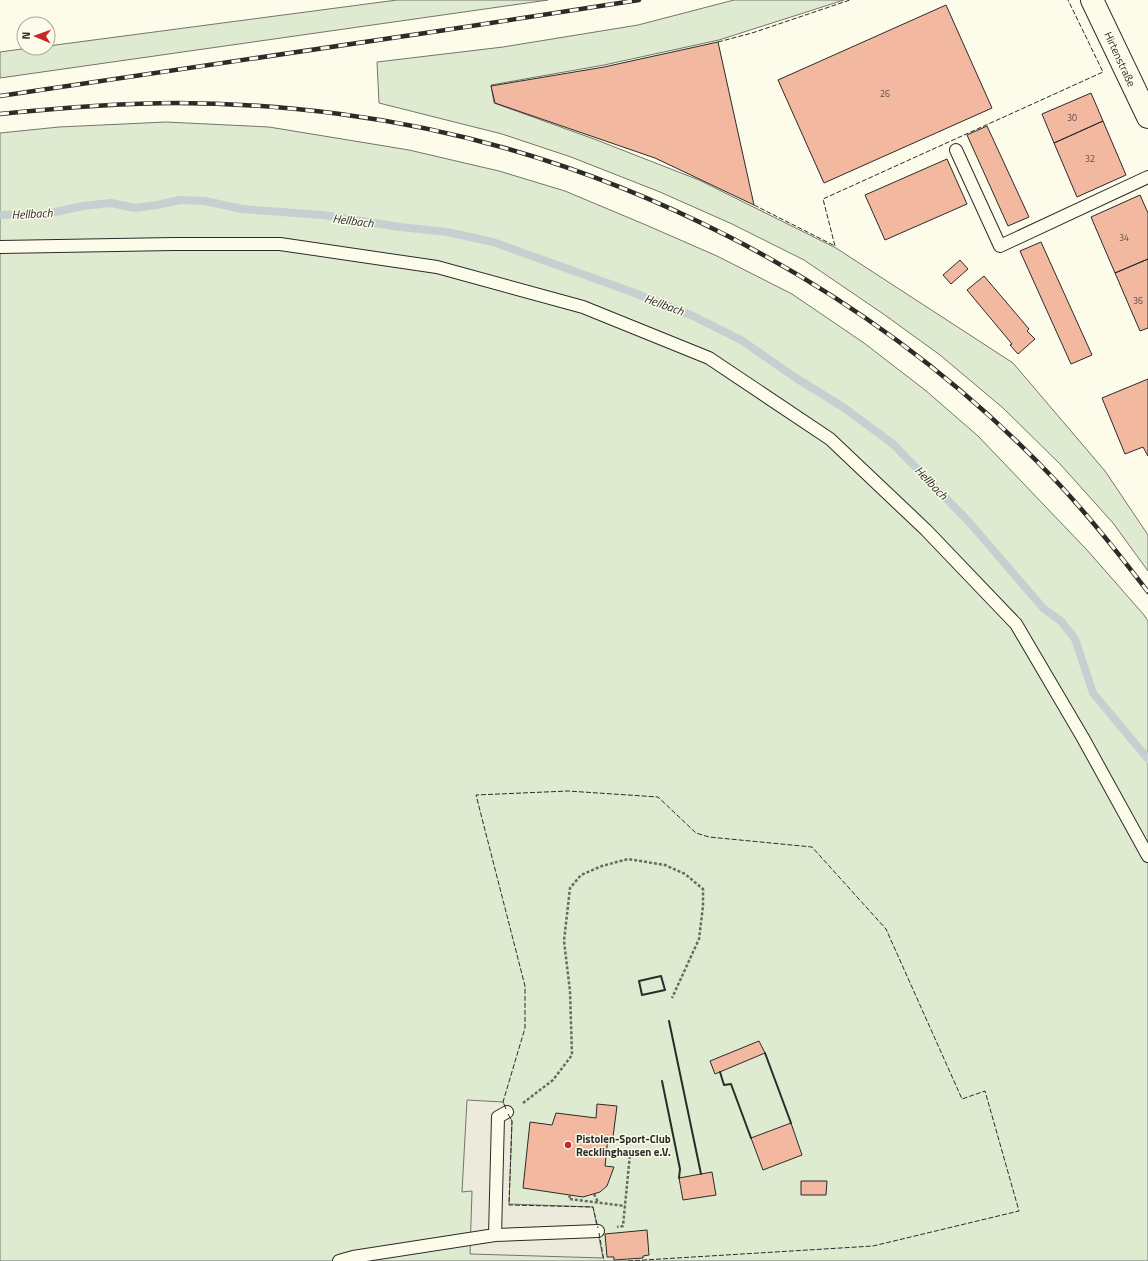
<svg xmlns="http://www.w3.org/2000/svg" width="1148" height="1261" font-family="'Titillium Web',sans-serif">
<style>
.green{fill:#deebd1;stroke:#74746e}
.parking{fill:#eceadb;stroke:#74746e}
.lines{fill:none;stroke-linecap:round;stroke-linejoin:round}
.stream{stroke:#c7d0d0;stroke-width:8}
.building{fill:#f2b8a0;stroke:#2b2b2b}
.service-casing{stroke:#2b2b2b;stroke-width:14}
.minor-casing{stroke:#2b2b2b;stroke-width:24}
.path{stroke:#6a6964;stroke-width:2.5;stroke-dasharray:3 2;stroke-linecap:butt}
.service{stroke:#fdfbea;stroke-width:12}
.minor{stroke:#fdfbea;stroke-width:22}
.rail-casing{stroke:#2b2b2b;stroke-width:4.5}
.rail{stroke:#fdfbea;stroke-width:3;stroke-dasharray:9;stroke-linecap:butt}
.fence{stroke:#2b2b2b;stroke-width:1;stroke-dasharray:5 2;stroke-linecap:butt}
.wall{stroke:#2b2b2b;stroke-width:2}
.poi-dot{fill:#c62828;stroke:#fdfbea;stroke-width:1.5}
.labels{text-anchor:middle;stroke-width:3;stroke-linejoin:round;paint-order:stroke}
.number-label{font-size:9px;fill:#5d4e48}
.street-label{font-size:11px;fill:#2b2b2b;stroke:#fdfbea}
.poi-label{font-size:11px;font-weight:bold;fill:#2b2b2b;stroke:#fdfbea;text-anchor:start}
.water-label{font-size:12px;font-style:italic;fill:#2b2b2b;stroke:#fdfbea}
</style>
<rect width="100%" height="100%" fill="#fdfbea"/>
<path class="green" d="M397 0H548L0 78V52L29 48H48V46Z
M734 0H844L719 40 604 65 491 85 494 103 594 139 699 180 836 248 1013 363 1105 471 1148 535V571L1113 523 1060 464 1003 408 940 355 882 313 804 260 732 224 660 192 571 157 502 134 379 103 377 62 503 47 638 25Z
M166 122 269 127 409 150 499 171 565 191 646 225 717 256 792 294 864 343 925 390 978 436 1087 550 1144 615 1148 621V1261H0V133L59 127Z"/>
<path class="parking" d="M467 1100 503 1102 512 1121 509 1204 593 1207 603 1258 470 1254 472 1191 462 1192Z"/>
<g class="lines">
<path class="stream" d="M0 215 46 214 83 206 111 203 135 208 157 205 180 200 205 201 242 209 323 215 400 227 447 232 493 242 632 292 693 316 741 340 796 378 843 407 893 444 969 522 1044 609 1061 621 1075 639 1093 693 1148 759"/>
</g>
<path class="building" d="M946 5 992 108 824 183 778 80Z
M718 42 754 205 655 158 495 103 491 86 604 67Z
M1091 93 1103 121 1054 143 1042 114Z
M1103 121 1126 175 1077 197 1054 143Z
M987 126 1029 217 1008 226 967 135Z
M947 159 967 204 885 240 865 195Z
M1140 195 1148 213V259L1115 273 1091 217Z
M1041 242 1092 355 1071 364 1020 251Z
M1148 259V328L1140 331 1115 273Z
M960 260 968 269 951 284 943 275Z
M984 276 1029 329 1027 331 1035 339 1018 354 1010 345 1012 344 967 290Z
M1148 379V456L1143 447 1125 454 1102 398Z
M759 1041 765 1053 715 1074 710 1061Z
M597 1104 617 1106 613 1137H608L605 1166 614 1167 607 1186 600 1192 583 1197 523 1188 530 1122 552 1125 556 1113 596 1118Z
M791 1123 802 1155 763 1170 751 1138Z
M712 1172 716 1195 683 1200 679 1178Z
M801 1181H827L826 1195H801Z
M647 1230 649 1255 643 1256V1258L614 1260V1257H607L605 1234Z"/>
<g class="lines">
<defs>
<path id="service" d="M956 150 1000 246 1148 177
M0 247 173 244H280L437 267 583 307 709 358 830 439 926 530 1016 624 1083 738 1148 856
M495 1235 498 1117 507 1112
M339 1261 353 1257 495 1235 598 1231"/>
<path id="minor" d="M1092 0 1148 117"/>
</defs>
<use href="#service" class="service-casing"/>
<use href="#minor" class="minor-casing"/>
<path class="path" d="M523 1103 553 1080 572 1055 570 991 564 941 570 888 581 875 602 866 628 859 665 865 685 874 703 889V906L699 939 672 998
M607 1152 630 1154 623 1226 617 1227
M594 1194 598 1202
M570 1195 569 1199 625 1206"/>
<use href="#service" class="service"/>
<use href="#minor" class="minor"/>
<defs>
<path id="rail" d="M0 96 439 31 639 0
M0 114C59 108 118 103 177 103 231 103 286 107 340 114 609 149 870 284 1056 481 1089 516 1119 554 1148 592"/>
</defs>
<use href="#rail" class="rail-casing"/>
<use href="#rail" class="rail"/>
<path class="fence" d="M718 42 752 33 850 0
M754 205 835 246 823 199 1103 72 1068 0
M506 1109 503 1102 525 1028V986L476 795 568 791 658 797 696 833 709 837 812 847 886 929 962 1099 985 1091 1019 1211 873 1246 628 1261
M508 1114 512 1121 509 1205 593 1207 598 1228
M599 1233 604 1261"/>
<path class="wall" d="M661 976 665 990 642 995 639 981Z
M669 1021 701 1174
M765 1053 791 1123
M720 1072 724 1085 731 1084 751 1138
M662 1081 680 1169 679 1178"/>
</g>
<circle class="poi-dot" cx="568" cy="1145" r="4"/>
<g class="labels">
<g class="number-label">
<text x="885" y="97">26</text>
<text x="1072" y="121">30</text>
<text x="1090" y="162">32</text>
<text x="1124" y="241">34</text>
<text x="1138" y="304">36</text>
</g>
<g class="street-label">
<text transform="translate(1120 59) rotate(65)" y="4">Hirtenstraße</text>
</g>
<g class="poi-label">
<text x="576" y="1143">Pistolen-Sport-Club<tspan x="576" dy="13">Recklinghausen e.V.</tspan></text>
</g>
<g class="water-label">
<text transform="translate(32 214) rotate(-3)" y="4">Hellbach</text>
<text transform="translate(353 221) rotate(7)" y="4">Hellbach</text>
<text transform="translate(664 305) rotate(20)" y="4">Hellbach</text>
<text transform="translate(931 483) rotate(46)" y="4">Hellbach</text>
</g>
</g>
<g transform="translate(36 36) rotate(272)"><circle r="19" fill="#fdfbea" stroke="#a9a89e"/>
<path d="M0-3L7 15L0 10L-7 15Z" fill="#c62828"/>
<text y="-6" font-size="11" font-weight="bold" text-anchor="middle" fill="#2b2b2b">N</text>
</g>
</svg>
